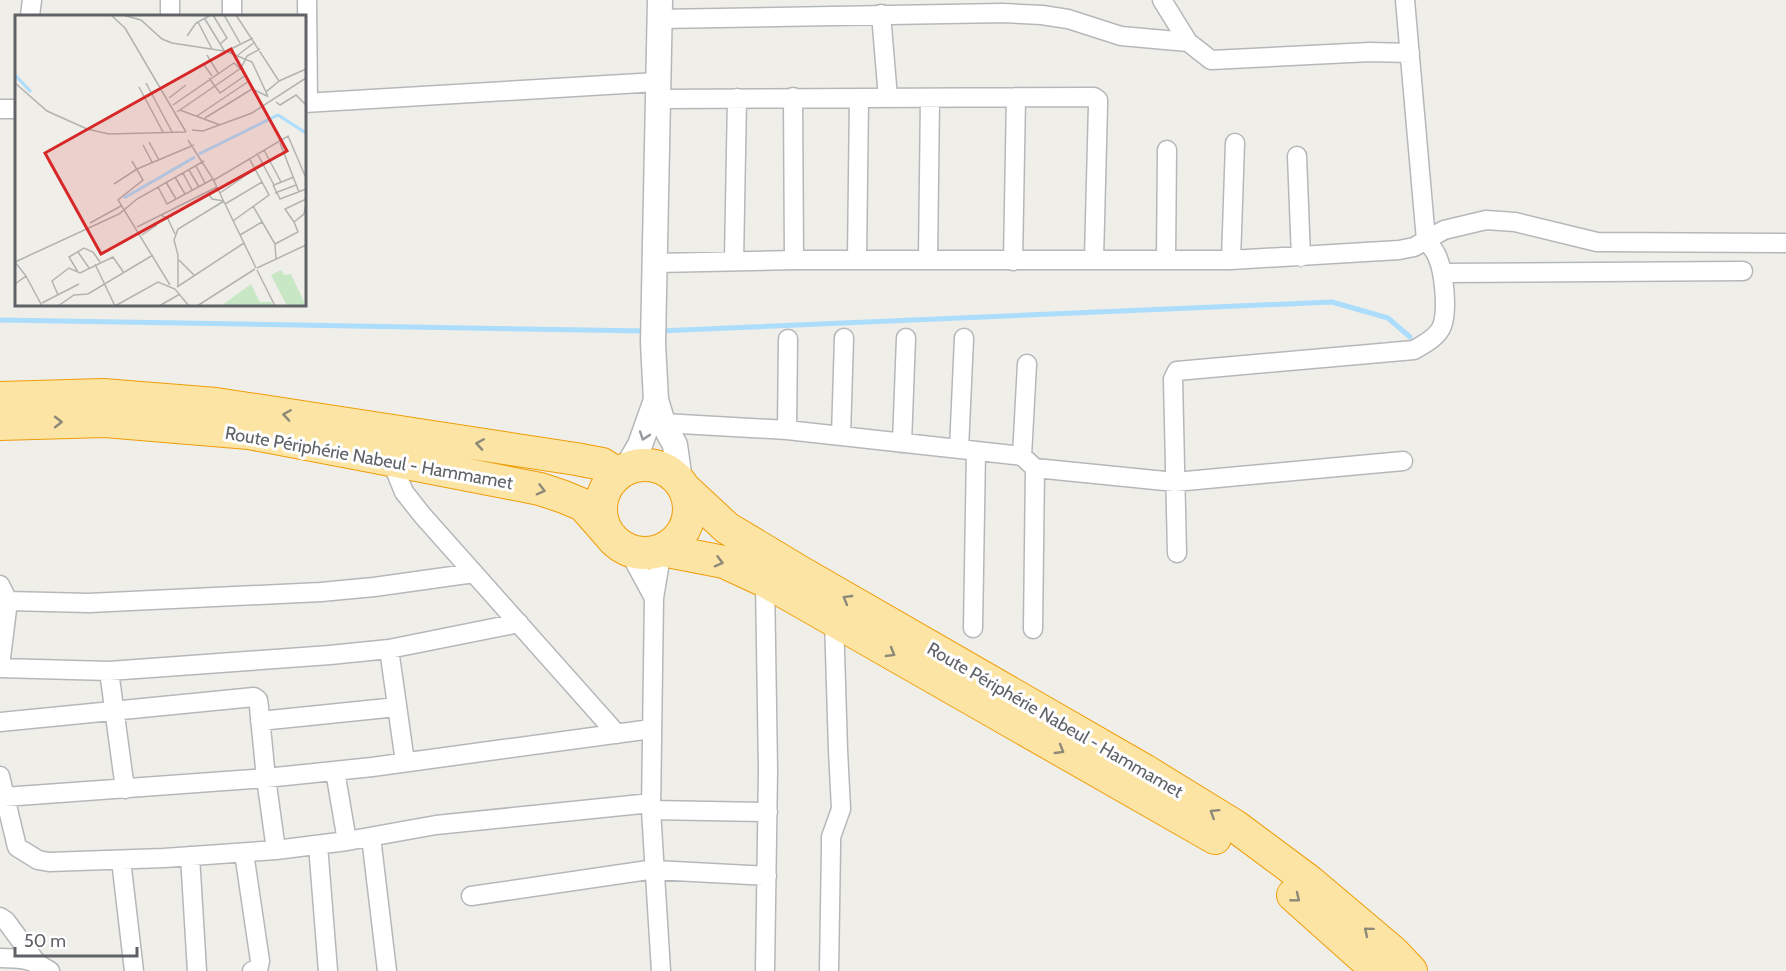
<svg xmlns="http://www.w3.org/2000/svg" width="1786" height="971" font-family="Cabin,sans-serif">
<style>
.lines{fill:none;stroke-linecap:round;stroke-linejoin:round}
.stream{stroke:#acddfc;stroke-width:5}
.minor-casing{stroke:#b5b8bb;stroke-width:21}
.tertiary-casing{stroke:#b5b8bb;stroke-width:27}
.trunk-casing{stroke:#f09d08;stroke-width:34}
.minor{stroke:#fff;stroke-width:18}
.tertiary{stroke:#fff;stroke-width:24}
.trunk{stroke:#fbe4a4;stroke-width:32}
.oneway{stroke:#8e8a79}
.oneway2{stroke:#979a9c}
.labels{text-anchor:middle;stroke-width:6;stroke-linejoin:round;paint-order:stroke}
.street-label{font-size:18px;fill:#5f6367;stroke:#fff}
.inset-river{fill:none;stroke:#acddfc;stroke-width:3}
.inset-road{fill:none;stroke:#b2b2b0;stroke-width:1.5}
.view{fill:#d62828;fill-opacity:0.15;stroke:#d62828;stroke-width:3}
.inset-edge{fill:none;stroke:#5f6367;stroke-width:3}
</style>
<rect width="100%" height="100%" fill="#f0eee8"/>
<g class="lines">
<path class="stream" d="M0 320 647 331
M659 331 1332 302 1388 318 1410 337"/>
<defs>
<path id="minor" d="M307 0 308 103
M1162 0 1188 42
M881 14 888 98
M30 16 32 0
M170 16V0
M232 16V0
M659 19 1003 13 1042 15 1068 19 1121 36 1188 42 1211 60 1370 52 1410 53
M793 97 794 260
M657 99 1094 97 1098 100V105L1094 259
M304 103 657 82
M0 109H16
M1297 156 1301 257
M857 259 859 98
M928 259 930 98
M734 260 737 98
M1166 260 1167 150
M1231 260 1235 143
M1013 261 1016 97
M656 263 794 260H1231L1399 250 1414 247 1444 230 1486 220 1515 222 1597 242 1786 243
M1442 273 1743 271
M663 423 787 430 1022 456 1035 468 1175 482 1403 461
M787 430 788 339
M841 436 844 338
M902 443 906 338
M959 449 964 338
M1022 456 1027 364
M391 460 404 492 423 516 617 734
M628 550 654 598
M1177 553 1173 379 1177 371 1414 350C1424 344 1438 337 1442 326 1448 310 1444 271 1437 256 1435 251 1430 245 1426 240L1405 0
M765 581 768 770 765 971
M0 585 8 601 0 666
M8 601 89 603 321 592 374 587 474 573
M973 628 976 451
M1033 629 1035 468
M389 649 405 762
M0 668 109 671 330 655 389 649 519 623
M109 671 125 789
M260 721 397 707
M0 722 254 697 258 700 259 707 266 778 276 850
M335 771 347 841
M0 776 17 847 38 860 49 862 164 858 276 850 347 841 436 825 651 803
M0 800 4 797 266 778 372 767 651 729
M651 810 768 812
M371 837 387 971
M318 845 328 971
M244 853 260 961 258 970 252 971
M190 856 197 971
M121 860 134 971
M655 870 767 876
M471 896 655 869
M0 917 6 921 37 963
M0 958C22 958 31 959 50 971
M661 971 651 810 654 598 662 550
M829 971 831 847V837L841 809 838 750 834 619"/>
<path id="tertiary" d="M660 0 653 343 656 400 663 423 675 445 680 481
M626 469 640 445 656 400"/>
<path id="trunk" d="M0 398 103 395 216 404 576 459 602 464 618 474
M0 424 105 421 249 433 391 460 540 489 564 497 583 505 612 538
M601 509a44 44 0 1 1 88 0a44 44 0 1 1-88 0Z
M684 488 727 528 802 573 1144 770 1235 826 1309 881 1393 952 1411 971
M662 550 724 562 765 581 1215 838
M1293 895 1378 971"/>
</defs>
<use href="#minor" class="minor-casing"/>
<use href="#tertiary" class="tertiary-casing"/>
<use href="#trunk" class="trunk-casing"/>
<use href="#minor" class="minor"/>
<use href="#tertiary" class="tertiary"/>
<use href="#trunk" class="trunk"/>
</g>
<defs><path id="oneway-chevron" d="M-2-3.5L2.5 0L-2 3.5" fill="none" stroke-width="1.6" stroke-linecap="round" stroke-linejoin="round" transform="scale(1.5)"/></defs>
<g class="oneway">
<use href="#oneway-chevron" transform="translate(287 415) rotate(-171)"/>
<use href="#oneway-chevron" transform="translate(58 422)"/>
<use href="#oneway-chevron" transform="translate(480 444) rotate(-171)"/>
<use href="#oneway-chevron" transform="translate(541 490) rotate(15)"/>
<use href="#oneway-chevron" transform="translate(719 562) rotate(15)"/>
<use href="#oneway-chevron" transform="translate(847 599) rotate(-150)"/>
<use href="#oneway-chevron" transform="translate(891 653) rotate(30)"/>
<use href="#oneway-chevron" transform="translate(1060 750) rotate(30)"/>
<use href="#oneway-chevron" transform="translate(1214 813) rotate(-148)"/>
<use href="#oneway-chevron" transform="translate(1296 898) rotate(39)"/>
<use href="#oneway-chevron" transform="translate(1368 931) rotate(-140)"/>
</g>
<use class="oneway2" href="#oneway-chevron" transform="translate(644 436) rotate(109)"/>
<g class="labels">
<g class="street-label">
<text transform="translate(369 458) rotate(10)" y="6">Route Périphérie Nabeul - Hammamet</text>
<text transform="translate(1055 720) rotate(30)" y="6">Route Périphérie Nabeul - Hammamet</text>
</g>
</g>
<g transform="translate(15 15)">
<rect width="291" height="291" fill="#f0eee8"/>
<path d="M266 255 269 260 276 259 291 291H272L256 260ZM236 269 245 287H256L258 291H206Z" fill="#c7e7c5"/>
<path class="inset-river" d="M0 60 16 77M184 139 263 100 291 118M109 183 180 142"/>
<path class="inset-road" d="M96 0 110 13 171 117M108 0 126 5 147 24 157 28 209 36M198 0 212 23 205 29M209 0 225 28M221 0 264 66 251 77 253 82M190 4 210 37 238 23M183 7 197 34M172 21 181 8 196 0M213 37 237 47 251 77M192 40 203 58M223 40 240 27M195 45 189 50 197 61M194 63 205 78 231 60M264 66 291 54M0 68 32 96 72 114 94 119 171 117M131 68 157 117M124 72 148 117M154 83 171 70M126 84 147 72M261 87 265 90 281 80 291 90M158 90 219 48 229 57 237 74 252 81M165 95 205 110M162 97 226 53 232 41 245 34M182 101 234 66M190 103 237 74M177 115 188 116 237 98 291 63M173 125 198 164 241 253M134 127 144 145M265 128 284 177M128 130 137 147M249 135 266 167M242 138 259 170 279 162M117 146 128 165 103 185 155 270M181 151 190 168M174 155 184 172M168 158 177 175M160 162 170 179M199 165 273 121 291 163M151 167 161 184M99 169 122 154 179 130M258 170 265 184 291 174M143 172 152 189 198 164M193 178 197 184 209 186M205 178 240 154M260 178 281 170M210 189 247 167M238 191 260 229 261 244M146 200 153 204 160 219M218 206 254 180 234 143M279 207 270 194 291 184M75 208 106 191M122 212 202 172M127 220 142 210M225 220 247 207M260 229 283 217 279 207 289 199 291 189M63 237 74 253M164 245 179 260M80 249 100 291M242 253 291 230M242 255 260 291M63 257 54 242 69 233 78 237 85 247M11 261 27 291M0 269 11 261 0 247 104 199 122 184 189 146M162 272 229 228M163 272V240L159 225 163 214 209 186M43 280 37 266 54 253 65 258 98 242 109 258M27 288 64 269M43 291 59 280 73 279 138 240M100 291 143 267 160 274 174 291M144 291 165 279M182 291 240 254"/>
<path class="view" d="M216 34 272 136 86 239 30 138Z"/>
<rect width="291" height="291" class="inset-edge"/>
</g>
<path d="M15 947v9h122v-9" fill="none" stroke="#5f6367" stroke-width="3"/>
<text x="24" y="947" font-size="18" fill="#5f6367" stroke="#ffffff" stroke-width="4.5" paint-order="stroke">50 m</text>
</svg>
